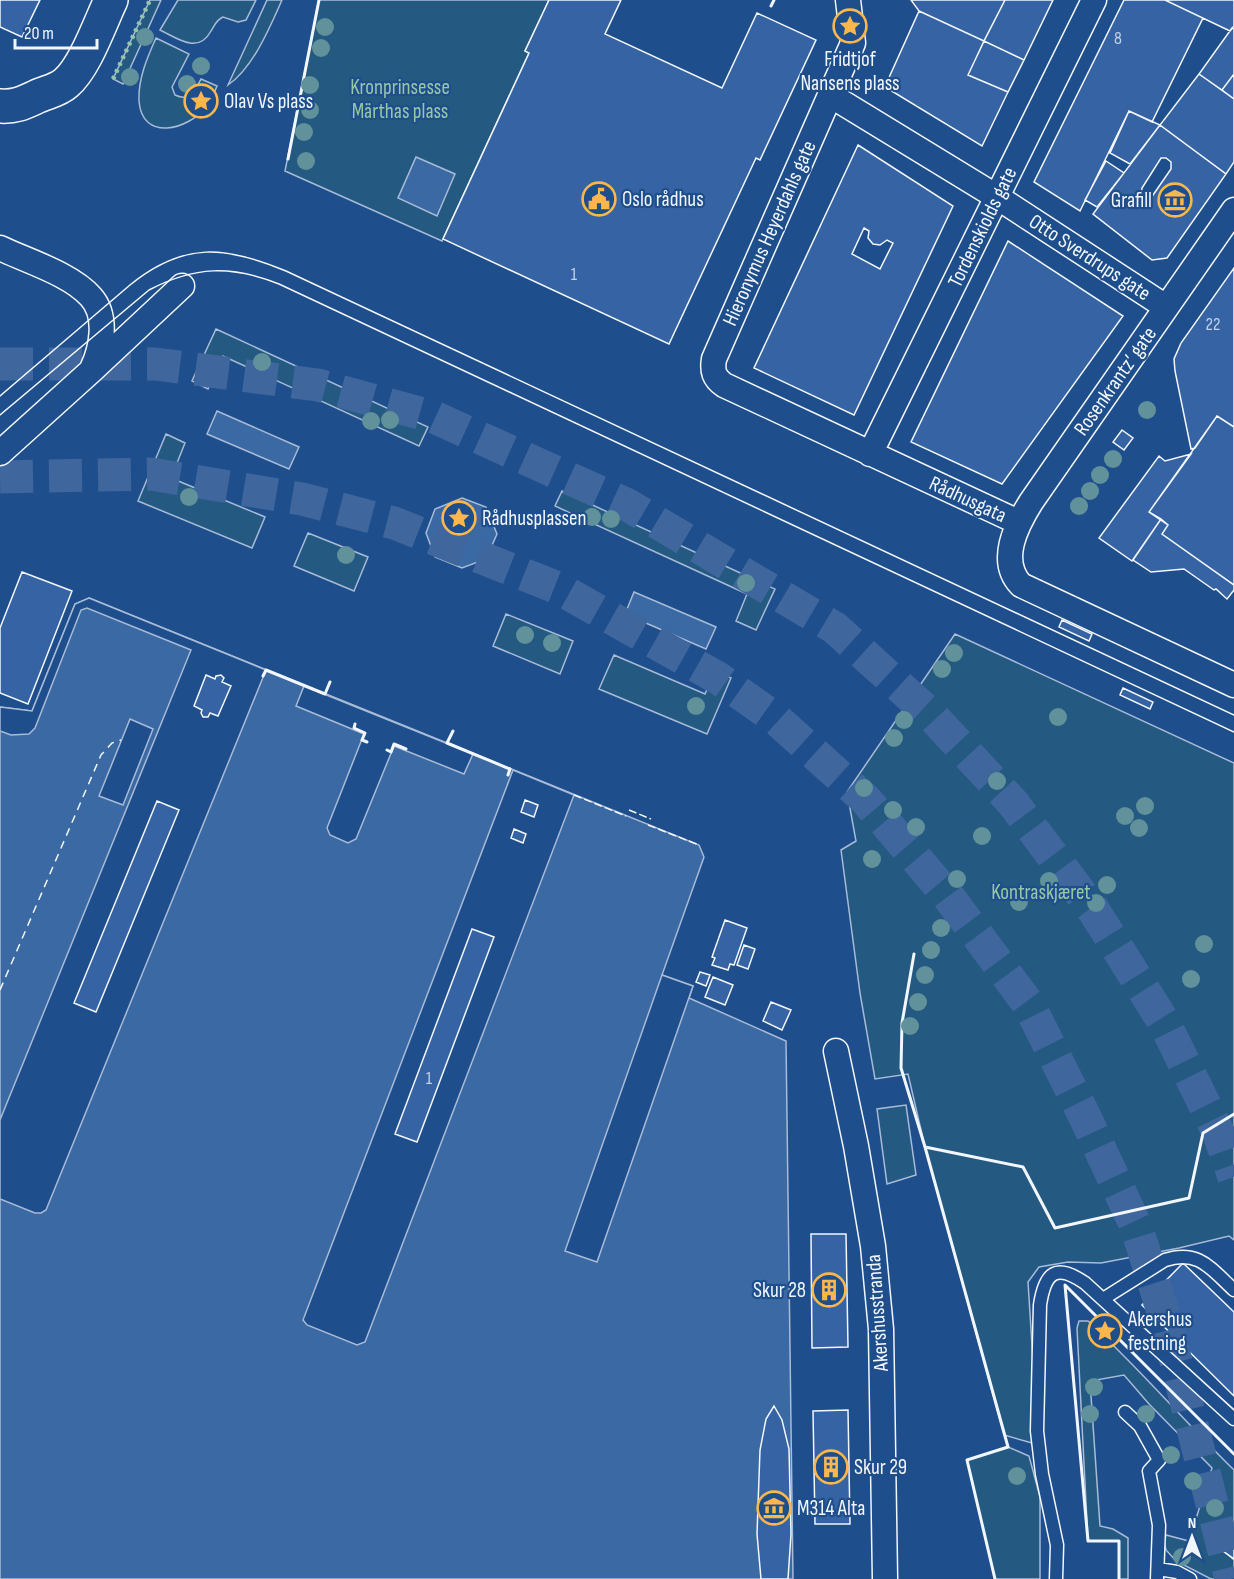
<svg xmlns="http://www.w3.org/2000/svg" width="1234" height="1579" font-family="'Sofia Sans Condensed',sans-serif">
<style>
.green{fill:#245a82;stroke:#a8bbd7;stroke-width:1.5}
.water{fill:#3b69a3;stroke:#a8bbd7;stroke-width:1.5}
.pier{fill:#1f4e8c;stroke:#a8bbd7;stroke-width:1.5}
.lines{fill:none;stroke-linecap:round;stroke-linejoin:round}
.ferry{stroke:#f2f6ff;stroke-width:1.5;stroke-dasharray:8 6;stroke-linecap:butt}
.building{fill:#3563a3;stroke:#f2f6ff;stroke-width:1.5;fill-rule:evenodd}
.highway-tunnel{stroke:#3f679d;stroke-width:33;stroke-dasharray:33 16;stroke-linecap:butt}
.lane-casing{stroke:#f2f6ff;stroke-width:15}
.street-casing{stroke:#f2f6ff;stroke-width:27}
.highway-casing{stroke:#f2f6ff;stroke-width:36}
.lane{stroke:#1f4e8c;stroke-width:12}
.street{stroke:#1f4e8c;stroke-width:24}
.highway{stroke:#1f4e8c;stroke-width:33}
.tram{stroke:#f2f6ff;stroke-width:1.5}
.hedge{stroke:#97c8a6;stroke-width:4.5;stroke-dasharray:3 4.5;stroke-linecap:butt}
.fence{stroke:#f2f6ff;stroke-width:1.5;stroke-dasharray:8 3;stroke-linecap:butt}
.wall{stroke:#f2f6ff;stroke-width:3}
.tree{fill:#61919a}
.labels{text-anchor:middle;stroke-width:4.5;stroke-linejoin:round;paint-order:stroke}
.number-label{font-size:18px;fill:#c3d1e8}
.poi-label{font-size:21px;fill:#f2f6ff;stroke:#1f4e8c;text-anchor:start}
.park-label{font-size:21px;fill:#97c8a6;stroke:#1f4e8c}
.street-label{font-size:21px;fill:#f2f6ff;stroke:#1f4e8c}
</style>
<rect width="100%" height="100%" fill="#1f4e8c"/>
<path class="green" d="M150 0H161L123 84 113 79Z
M178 0H256L246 20 238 22 223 17C216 20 215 25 211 31 198 55 177 38 160 30Z
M267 0H282C270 27 253 68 228 85Z
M319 0H549L525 51 529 53 442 241 285 171Z
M156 38 189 54 172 87 175 95C190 102 195 91 201 79L217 86C214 93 211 102 206 107 188 130 142 142 139 101 138 79 147 58 156 38Z
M216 329 428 427 419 446 223 356 208 389 192 381Z
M166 434 185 443 171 478 265 517 252 548 138 501Z
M562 491 775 589 756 630 736 621 747 594 555 506Z
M308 533 368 557 354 591 294 566Z
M506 614 573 641 560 674 493 646Z
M955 634 1234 763V1240L1229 1236 1179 1248 1101 1263 1068 1262 1039 1267 1028 1282 1033 1361 1032 1443 1004 1435 925 1147 908 1074 875 1079 860 993 841 850 856 841 847 792Z
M614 655 705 694 715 671 731 678 707 734 599 689Z
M906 1105 916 1175 887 1184 877 1109Z
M1079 1321H1088C1139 1368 1184 1421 1234 1470V1536L1224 1551 1234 1560V1572L1227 1579H1211L1176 1561 1166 1550 1164 1542 1166 1535 1189 1541 1212 1468 1149 1404 1124 1375 1090 1381 1100 1526 1113 1529 1128 1538V1579H1119V1541H1088L1077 1328Z
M1008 1447 1029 1456 1040 1497V1579H995L967 1460Z"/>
<path class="water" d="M416 157 455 174 437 216 398 198Z
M217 411 299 447 289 469 207 434Z
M462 498 486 507 497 534 486 559 462 568 435 557 426 533 435 509Z
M634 592 716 627 706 649 625 614Z
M89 598 699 845 704 857 662 975 693 986 689 998 786 1041 793 1579H0V707L32 711 75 604Z"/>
<path class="pier" d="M89 598 266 670 46 1210 41 1213H35L0 1199V1120L191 650 87 608 81 610 35 728 29 734 11 735 0 731V707L32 711 75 604Z
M304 686 473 754 464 774 394 746 356 839 348 843 330 835 327 828 364 734 296 706Z
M130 719 153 729 123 805 99 796Z
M513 770 574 795 365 1342 357 1345 307 1325 303 1320Z
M662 975 693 986 597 1262 565 1251Z"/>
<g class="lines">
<path class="ferry" d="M0 990 101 755 112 743 121 740"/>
</g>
<path class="building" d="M0 0H40L22 37 0 27Z
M549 0H621L605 34 722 88 757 13 816 40 760 160 756 158 669 344 443 239 529 53 525 51Z
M911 0H1005L984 41 919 11Z
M1005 0H1053L1024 60 984 41Z
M1124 0H1165L1203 18 1152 122 1129 111 1080 211 1034 182Z
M1165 0H1234V26L1230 31Z
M919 11 984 41 968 75 1008 92 982 146 890 90 893 86 887 82Z
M1232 28 1234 29V74L1222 90 1199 74Z
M984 41 1024 60 1008 92 968 75Z
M1199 74 1234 99V162L1226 174 1160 125Z
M1234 74V99L1222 90Z
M1129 111 1160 125 1130 164 1110 153Z
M1160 125 1226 174 1167 258 1152 260 1093 214ZM1161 158H1166L1171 162V169L1151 198 1141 193 1142 188Z
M858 145 953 206 854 415 754 368ZM864 228 869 231 868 238 873 244 880 245 887 240 893 243 880 269 852 254Z
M1106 161 1124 173 1097 207 1085 200Z
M1008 241 1123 316 1002 484 911 442Z
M1234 268V427L1217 416 1195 448 1191 449 1175 371 1174 359 1181 343Z
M1217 416 1234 427V585L1162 534 1168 525 1149 512Z
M1122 430 1133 438 1124 450 1113 442Z
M1191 454 1149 512 1161 519 1132 561 1099 538 1159 456 1165 461Z
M1161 519 1168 525 1162 534 1234 585V590L1227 599 1216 589 1214 590 1184 569 1151 572 1133 560Z
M22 572 72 591 28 704 0 693V628Z
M1062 620 1092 634 1089 641 1059 627Z
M206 675 215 679 216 676 221 675 224 678 222 682 231 686 218 716 210 713 208 717H203L201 713 202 710 194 706Z
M1123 688 1153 702 1150 709 1120 695Z
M525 800 538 805 534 817 521 812Z
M157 801 179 810 96 1012 74 1003Z
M514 829 526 834 523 843 511 838Z
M725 920 747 928 734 965 730 964 728 970 712 965 715 958 712 957Z
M472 929 494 937 417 1142 395 1134Z
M744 945 755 949 748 969 737 965Z
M700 972 710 975 706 986 696 982Z
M713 977 733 985 725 1005 705 997Z
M771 1002 791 1010 782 1030 763 1021Z
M811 1234H846L848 1347 812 1348Z
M1183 1263 1234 1312V1396L1142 1305Z
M774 1406 782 1420 789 1449 791 1534 788 1579H761L757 1534 760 1450 766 1419Z
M848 1410 850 1524H815L813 1411Z
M1234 1536V1559L1223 1551Z"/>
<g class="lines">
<path class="highway-tunnel" d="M0 364H155L318 385 434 417 626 504 835 628 932 716 1013 803 1094 911 1165 1024 1219 1134 1234 1177
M0 477 151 474 302 499 394 523 558 588 718 678 775 718 866 800 948 896 1029 1005 1084 1115 1136 1226 1165 1318 1231 1579"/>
<defs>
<path id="lane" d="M1103 1299 1165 1260C1199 1249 1211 1269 1234 1290
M1125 1412 1140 1426 1159 1460 1149 1471 1159 1525 1157 1579
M1158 1569 1177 1572 1190 1579
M1056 1579 1057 1545 1042 1474 1037 1431 1040 1305C1045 1272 1056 1263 1085 1283L1234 1419"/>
<path id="street" d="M848 0 853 43 714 359C712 371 714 378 724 385L1018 522
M830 95 997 197 1166 307
M1234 210 1031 502C1016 526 998 561 1021 585L1234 685
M0 248C27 261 71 274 91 297 108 316 102 348 92 369
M0 453 91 371 182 286
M870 454 1094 0
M836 1051 856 1146 873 1246 881 1329 885 1579"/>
<path id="highway" d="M0 106C15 107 23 103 36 97 46 92 57 91 66 83 85 67 100 23 111 0"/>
</defs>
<use href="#lane" class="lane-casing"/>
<use href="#street" class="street-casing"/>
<use href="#highway" class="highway-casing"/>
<use href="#lane" class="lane"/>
<use href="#street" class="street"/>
<use href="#highway" class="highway"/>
<path class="tram" d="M0 396 130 285C184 241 226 246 286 271L1234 715
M0 415 149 290C195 266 231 265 279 284L1234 732"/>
<path class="hedge" d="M113 79 150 0"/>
<path class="fence" d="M574 795 626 816
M629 810 651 819
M648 825 699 845"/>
<path class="wall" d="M771 6 774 0
M288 159 319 0
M263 676 266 670 325 694 330 682
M355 724 354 728 365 733 362 740 367 742
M453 731 447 743 510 769 508 775
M387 750 391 752 394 744 406 749
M914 954 902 1023 901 1068 925 1147
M995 1579 967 1460 1008 1447 925 1147 1023 1167 1055 1228 1189 1198 1203 1133 1234 1114
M1119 1579V1541H1088L1065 1285 1234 1454"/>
</g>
<g class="tree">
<circle cx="325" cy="27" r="9"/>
<circle cx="145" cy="37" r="9"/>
<circle cx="321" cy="48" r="9"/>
<circle cx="201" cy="66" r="9"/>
<circle cx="130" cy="77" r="9"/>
<circle cx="187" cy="84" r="9"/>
<circle cx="310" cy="85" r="9"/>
<circle cx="310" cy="110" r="9"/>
<circle cx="304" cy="132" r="9"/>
<circle cx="306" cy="161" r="9"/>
<circle cx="262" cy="362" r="9"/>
<circle cx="1147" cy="410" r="9"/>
<circle cx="390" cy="420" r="9"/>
<circle cx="371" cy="421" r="9"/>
<circle cx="1113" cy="459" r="9"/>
<circle cx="1100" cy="475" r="9"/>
<circle cx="1090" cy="491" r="9"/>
<circle cx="189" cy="497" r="9"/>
<circle cx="1079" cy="506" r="9"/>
<circle cx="592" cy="517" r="9"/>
<circle cx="611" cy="519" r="9"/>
<circle cx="346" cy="555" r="9"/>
<circle cx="746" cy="583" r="9"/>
<circle cx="525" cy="635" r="9"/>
<circle cx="552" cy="643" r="9"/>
<circle cx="954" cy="653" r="9"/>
<circle cx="942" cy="669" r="9"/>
<circle cx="696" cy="706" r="9"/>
<circle cx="1058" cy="717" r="9"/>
<circle cx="904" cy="720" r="9"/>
<circle cx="894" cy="738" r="9"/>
<circle cx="997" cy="781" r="9"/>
<circle cx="864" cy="788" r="9"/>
<circle cx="1145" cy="806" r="9"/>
<circle cx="893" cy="810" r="9"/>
<circle cx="1125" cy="816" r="9"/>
<circle cx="916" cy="827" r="9"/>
<circle cx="1139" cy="828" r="9"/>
<circle cx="982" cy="836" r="9"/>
<circle cx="872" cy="859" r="9"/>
<circle cx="957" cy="879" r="9"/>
<circle cx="1049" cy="881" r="9"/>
<circle cx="1107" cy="885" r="9"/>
<circle cx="1019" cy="902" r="9"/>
<circle cx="1096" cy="903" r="9"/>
<circle cx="941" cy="928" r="9"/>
<circle cx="1204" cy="944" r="9"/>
<circle cx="931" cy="950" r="9"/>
<circle cx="925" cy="975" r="9"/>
<circle cx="1191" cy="979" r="9"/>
<circle cx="918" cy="1002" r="9"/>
<circle cx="910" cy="1026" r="9"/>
<circle cx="1094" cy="1387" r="9"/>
<circle cx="1090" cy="1414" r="9"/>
<circle cx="1146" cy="1414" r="9"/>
<circle cx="1171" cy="1455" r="9"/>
<circle cx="1017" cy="1476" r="9"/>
<circle cx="1193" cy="1481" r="9"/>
<circle cx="1215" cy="1508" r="9"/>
<circle cx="1182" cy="1557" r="9"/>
</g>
<defs>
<symbol id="sight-ring" viewBox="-11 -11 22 22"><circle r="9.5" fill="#1f4e8c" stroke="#ffb74d" stroke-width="1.5"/><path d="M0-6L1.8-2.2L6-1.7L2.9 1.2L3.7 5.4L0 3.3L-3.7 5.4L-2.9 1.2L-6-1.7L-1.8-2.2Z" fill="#ffb74d"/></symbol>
<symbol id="civic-ring" viewBox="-11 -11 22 22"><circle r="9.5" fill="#1f4e8c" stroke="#ffb74d" stroke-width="1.5"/><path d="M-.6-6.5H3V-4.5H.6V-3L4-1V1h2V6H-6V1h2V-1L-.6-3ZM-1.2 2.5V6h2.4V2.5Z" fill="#ffb74d"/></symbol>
<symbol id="museum-ring" viewBox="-11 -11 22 22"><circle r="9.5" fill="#1f4e8c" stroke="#ffb74d" stroke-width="1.5"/><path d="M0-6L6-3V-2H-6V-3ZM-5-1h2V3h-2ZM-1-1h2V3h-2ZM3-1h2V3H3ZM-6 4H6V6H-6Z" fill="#ffb74d"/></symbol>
<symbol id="building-ring" viewBox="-11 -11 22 22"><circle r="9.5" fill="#1f4e8c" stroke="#ffb74d" stroke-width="1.5"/><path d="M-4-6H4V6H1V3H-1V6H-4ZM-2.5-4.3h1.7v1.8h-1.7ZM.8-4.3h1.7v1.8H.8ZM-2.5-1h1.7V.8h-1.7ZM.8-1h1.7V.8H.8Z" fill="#ffb74d"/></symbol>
</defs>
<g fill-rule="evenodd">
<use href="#sight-ring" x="831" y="7" width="38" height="38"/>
<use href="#sight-ring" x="182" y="82" width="38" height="38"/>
<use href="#civic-ring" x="580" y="180" width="38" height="38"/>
<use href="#museum-ring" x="1156" y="181" width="38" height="38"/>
<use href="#sight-ring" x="440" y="499" width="38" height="38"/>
<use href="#building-ring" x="810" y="1271" width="38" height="38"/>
<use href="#sight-ring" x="1086" y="1312" width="38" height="38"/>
<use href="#building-ring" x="812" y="1448" width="38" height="38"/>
<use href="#museum-ring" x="755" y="1489" width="38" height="38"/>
</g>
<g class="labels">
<g class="number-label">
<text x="1118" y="44">8</text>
<text x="574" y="280">1</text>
<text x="1213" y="330">22</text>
<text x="429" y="1084">1</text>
</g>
<g class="poi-label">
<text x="850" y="66" text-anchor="middle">Fridtjof<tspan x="850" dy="24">Nansens plass</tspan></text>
<text x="224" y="108">Olav Vs plass</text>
<text x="622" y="206">Oslo rådhus</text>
<text x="1152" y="207" text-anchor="end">Grafill</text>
<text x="482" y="525">Rådhusplassen</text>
<text x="806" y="1297" text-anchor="end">Skur 28</text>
<text x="1128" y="1326">Akershus<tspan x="1128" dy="24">festning</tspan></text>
<text x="854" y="1474">Skur 29</text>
<text x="797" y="1515">M314 Alta</text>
</g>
<g class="park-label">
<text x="400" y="94">Kronprinsesse<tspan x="400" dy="24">Märthas plass</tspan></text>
<text x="1041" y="899">Kontraskjæret</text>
</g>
<g class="street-label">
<text transform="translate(982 227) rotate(-64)" y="7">Tordenskiolds gate</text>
<text transform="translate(769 233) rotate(-66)" y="7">Hieronymus Heyerdahls gate</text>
<text transform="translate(1090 257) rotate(33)" y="7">Otto Sverdrups gate</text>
<text transform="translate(1115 381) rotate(-55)" y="7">Rosenkrantz’ gate</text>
<text transform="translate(968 499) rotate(25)" y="7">Rådhusgata</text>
<text transform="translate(877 1313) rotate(-94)" y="7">Akershusstranda</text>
</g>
</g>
<g transform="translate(1192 1537)" stroke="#1f4e8c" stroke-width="4.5" paint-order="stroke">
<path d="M0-4.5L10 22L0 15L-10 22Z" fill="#f2f6ff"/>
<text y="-9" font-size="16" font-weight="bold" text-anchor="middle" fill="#f2f6ff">N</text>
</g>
<path d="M15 39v9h82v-9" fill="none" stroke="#f2f6ff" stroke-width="3"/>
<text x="24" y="39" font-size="18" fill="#f2f6ff" stroke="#1f4e8c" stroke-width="4.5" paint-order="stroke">20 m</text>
</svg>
